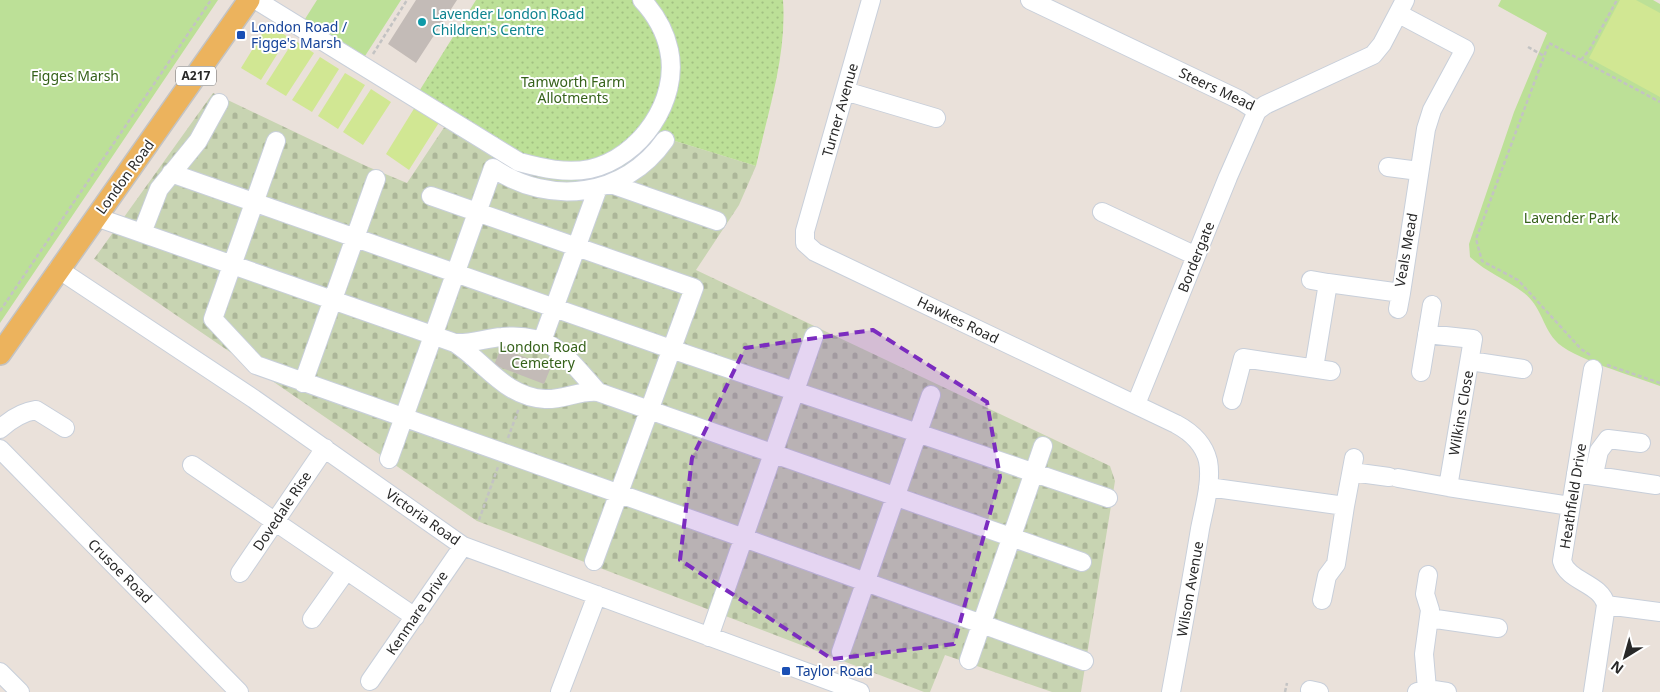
<svg xmlns="http://www.w3.org/2000/svg" width="1660" height="692" font-family="'Noto Sans',sans-serif">
<style>
.grass{fill:#bce097}
.cemetery{fill:url(#cemetery-stones)}
.garden{fill:url(#garden-dots)}
.pitch{fill:#d1e793}
.building{fill:#c3bbb7}
.lines{fill:none;stroke-linecap:round;stroke-linejoin:round}
.minor-casing{stroke:#c8cfda;stroke-width:20}
.major-casing{stroke:#c3c3c3;stroke-width:24}
.path{stroke:#c3c3c3;stroke-width:2.5;stroke-dasharray:4 2.5;stroke-linecap:butt}
.minor{stroke:#fff;stroke-width:18}
.major{stroke:#ecb35d;stroke-width:21}
.marked{fill:#7b2cbf;fill-opacity:0.2;stroke:#7b2cbf;stroke-width:4;stroke-dasharray:10 6;stroke-linejoin:round}
.culture-dot{fill:#0f9aa8;stroke:#fff;stroke-width:2}
.transit-dot{fill:#1a4fb4;stroke:#fff;stroke-width:2}
.labels{text-anchor:middle;stroke-width:4;stroke-linejoin:round;paint-order:stroke}
.shield{fill:#fff;stroke:#686868;stroke-width:1}
.shield-label{font-size:12px;font-weight:bold;fill:#282828}
.culture-label{font-size:14px;fill:#0d838f;stroke:#fff;text-anchor:start}
.transit-label{font-size:14px;fill:#164399;stroke:#fff;text-anchor:start}
.park-label{font-size:14px;fill:#36621b;stroke:#fff}
.street-label{font-size:14px;fill:#282828;stroke:#fff}
</style>
<defs>
<pattern id="cemetery-stones" width="16" height="16" patternUnits="userSpaceOnUse" patternTransform="scale(1.25)"><rect width="16" height="16" fill="#c8d4b2"/><path d="M2 7V4a2 2 0 0 1 4 0v3zM10 15v-3a2 2 0 0 1 4 0v3z" fill="#acb699"/></pattern>
<pattern id="garden-dots" width="8" height="8" patternUnits="userSpaceOnUse" patternTransform="scale(1.25)"><rect width="8" height="8" fill="#bce097"/><path d="M2 2h.1M6 6h.1" fill="none" stroke="#a2c082" stroke-width="1.8" stroke-linecap="round"/></pattern>
</defs>
<rect width="100%" height="100%" fill="#eae1da"/>
<path class="grass" d="M0 0H218L0 323Z
M317 0H401L365 56 305 19Z
M1501 0H1653L1660 4V386C1637 377 1569 358 1555 340 1542 325 1541 306 1524 293 1507 280 1486 272 1470 257L1469 244 1514 112 1547 33 1498 6Z"/>
<path class="cemetery" d="M213 93 366 166 407 183 447 123 659 136 756 166 739 205 696 270 1110 466 1115 481 1081 692H1052L945 655 930 692H924L477 521 94 259Z"/>
<path class="garden" d="M476 0H783C787 55 768 112 756 166L659 136C614 182 583 192 521 171L413 101Z"/>
<path class="pitch" d="M1620 0H1636L1660 13V97L1589 58Z
M268 24 288 37 261 80 241 68Z
M294 40 314 53 286 96 266 84Z
M320 57 339 69 312 112 292 100Z
M345 73 365 85 338 129 318 116Z
M371 89 391 102 363 145 343 132Z
M415 107 440 121 409 170 386 154Z"/>
<path class="building" d="M416 0H457L416 63 388 44Z
M501 348 551 367 544 384 494 365Z"/>
<g class="lines">
<defs>
<path id="minor" d="M256 0 519 162C542 168 566 174 590 169 640 158 680 100 669 50 665 31 655 14 642 0
M871 0 805 231V243L815 252 1176 424C1191 432 1204 444 1208 461 1212 482 1204 508 1200 529 1191 584 1181 638 1171 692
M1030 0 1240 100 1257 111 1265 105 1373 55 1382 44 1405 0
M845 91 936 118
M276 141 213 319 256 365 744 538 1084 661
M1388 167 1419 171
M171 173 671 349 1108 498
M611 184 717 221
M431 196 694 288 594 561
M1102 212 1196 256
M96 217 455 343C486 363 505 397 545 399 563 400 580 390 598 392L1082 562
M142 233 159 189 198 141 219 103
M58 269 254 399 463 546 860 692
M1311 280 1328 283
M1398 309 1401 293
M1427 334 1473 339 1448 487 1570 506
M542 341 598 188
M455 343C472 344 486 338 502 337 553 332 567 358 598 392
M1470 361 1523 369
M1314 368 1328 283 1401 293 1426 129 1432 110 1465 49 1399 14
M1421 372 1432 305
M303 383 376 179
M1232 400 1243 358 1331 371
M1136 404 1228 177 1257 111
M0 429C10 420 22 412 36 410L65 428
M0 449 239 692
M389 459 493 168C550 207 625 197 665 140
M192 465 415 617
M1352 472 1389 477
M1576 473 1656 485
M1594 474 1599 451 1608 439 1641 443
M1398 478 1448 487
M1208 487 1345 506 1336 564 1327 576 1322 600
M1345 506 1354 458
M240 573 325 448
M1606 605 1660 612
M1429 618 1498 628
M312 619 346 571
M709 637 814 336
M841 652 931 395
M969 660 1043 446
M0 672 20 692
M370 681 463 546
M1427 689 1424 654 1430 610 1425 594 1428 575
M1310 690 1319 692
M560 692 597 595
M1417 692 1427 689 1447 692
M1593 692 1606 605C1601 583 1568 582 1562 561L1593 369"/>
<path id="major" d="M0 354 249 0"/>
</defs>
<use href="#minor" class="minor-casing"/>
<use href="#major" class="major-casing"/>
<path class="path" d="M1528 47 1544 56
M373 54 407 0
M1581 60 1590 49 1617 0
M0 311 211 0
M1590 355 1581 349 1518 280 1482 261 1476 239 1549 43 1660 102
M1607 365 1660 383
M508 438 519 408
M479 520 498 467
M1285 692 1287 683"/>
<use href="#minor" class="minor"/>
<use href="#major" class="major"/>
</g>
<path class="marked" d="M873 330 987 402 1000 477 954 644 832 659 680 560 692 458 745 348Z"/>
<circle class="culture-dot" cx="422" cy="22" r="5"/>
<g class="transit-dot">
<rect x="236" y="30" width="10" height="10" rx="2.5"/>
<rect x="781" y="666" width="10" height="10" rx="2.5"/>
</g>
<g class="labels">
<rect class="shield" x="176" y="66.5" width="40" height="19" rx="4"/>
<g class="shield-label">
<text x="196" y="80">A217</text>
</g>
<g class="culture-label">
<text x="432" y="19">Lavender London Road<tspan x="432" dy="16">Children's Centre</tspan></text>
</g>
<g class="transit-label">
<text x="251" y="32">London Road /<tspan x="251" dy="16">Figge's Marsh</tspan></text>
<text x="796" y="676">Taylor Road</text>
</g>
<g class="park-label">
<text x="75" y="81">Figges Marsh</text>
<text x="573" y="87">Tamworth Farm<tspan x="573" dy="16">Allotments</tspan></text>
<text x="1571" y="223">Lavender Park</text>
<text x="543" y="352">London Road<tspan x="543" dy="16">Cemetery</tspan></text>
</g>
<g class="street-label">
<text transform="translate(1217 89) rotate(25)" y="5">Steers Mead</text>
<text transform="translate(840 110) rotate(-74)" y="5">Turner Avenue</text>
<text transform="translate(125 177) rotate(-54)" y="5">London Road</text>
<text transform="translate(1406 250) rotate(-80)" y="5">Veals Mead</text>
<text transform="translate(1196 257) rotate(-68)" y="5">Bordergate</text>
<text transform="translate(958 320) rotate(26)" y="5">Hawkes Road</text>
<text transform="translate(1461 413) rotate(-80)" y="5">Wilkins Close</text>
<text transform="translate(1573 496) rotate(-81)" y="5">Heathfield Drive</text>
<text transform="translate(282 511) rotate(-56)" y="5">Dovedale Rise</text>
<text transform="translate(423 517) rotate(35)" y="5">Victoria Road</text>
<text transform="translate(120 571) rotate(45)" y="5">Crusoe Road</text>
<text transform="translate(1190 589) rotate(-80)" y="5">Wilson Avenue</text>
<text transform="translate(417 613) rotate(-56)" y="5">Kenmare Drive</text>
</g>
</g>
<g transform="translate(1625 657) rotate(217)" stroke="#ffffff" stroke-width="4" paint-order="stroke">
<path d="M0-4L9 19L0 12L-9 19Z" fill="#282828"/>
<text y="-8" font-size="14" font-weight="bold" text-anchor="middle" fill="#282828">N</text>
</g>
</svg>
